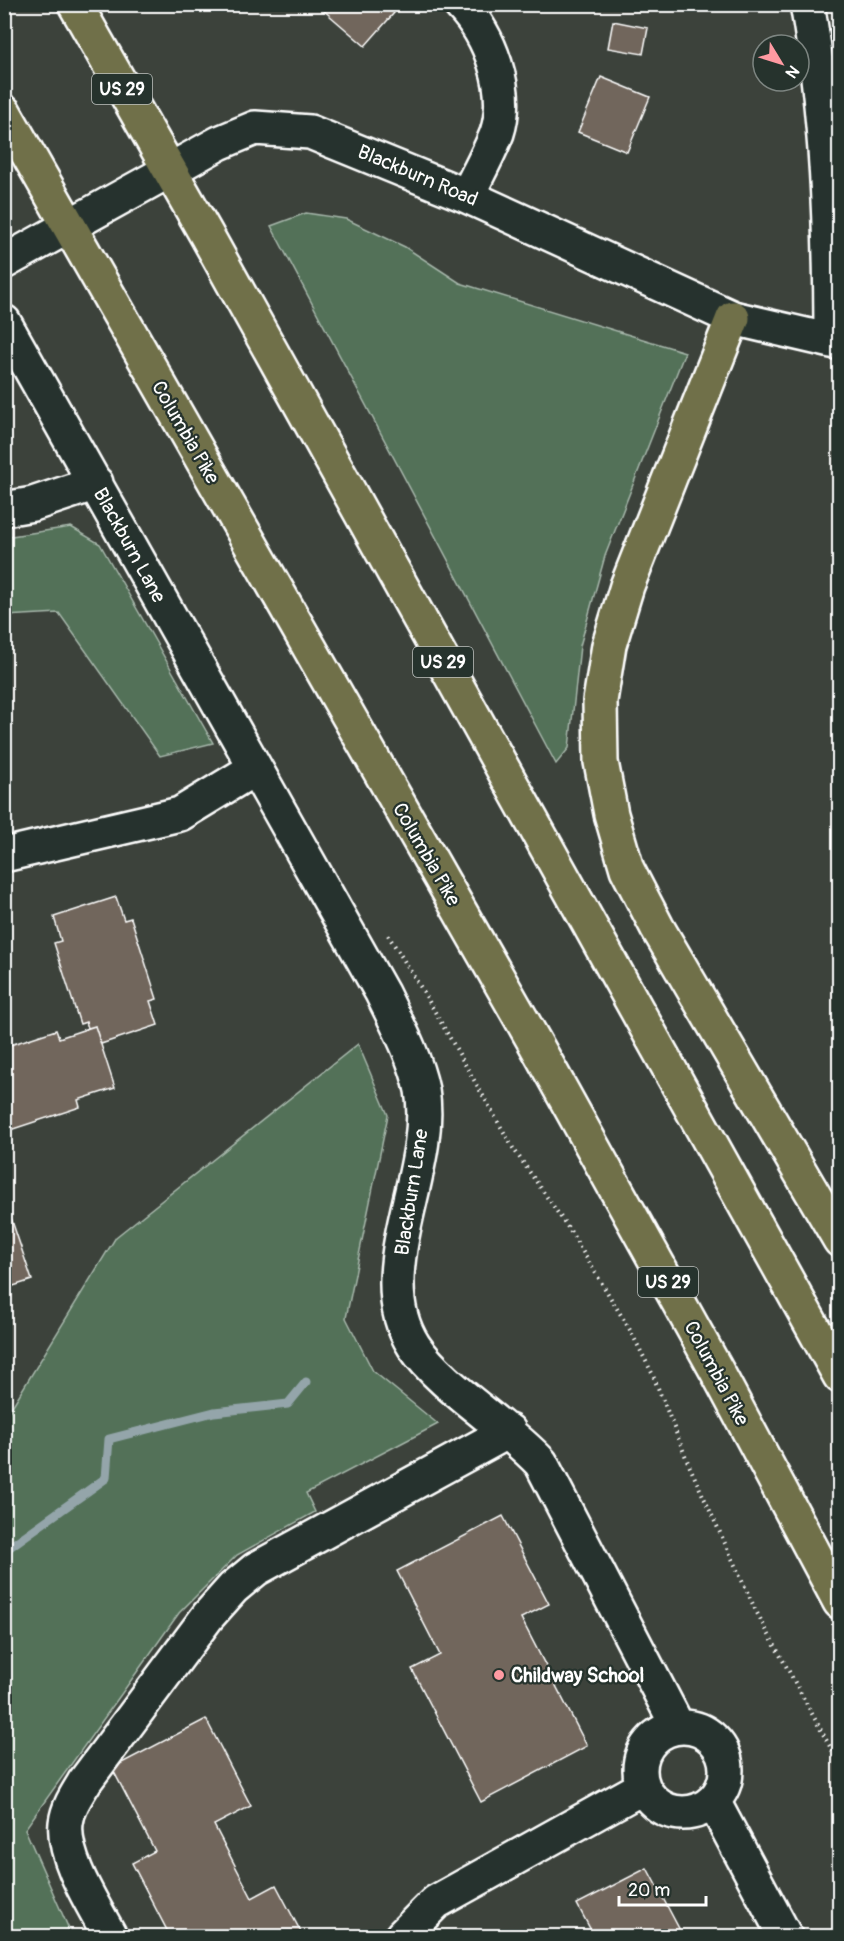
<svg xmlns="http://www.w3.org/2000/svg" width="844" height="1941" font-family="Pangolin,sans-serif">
<style>
.green{fill:#527159;stroke:#a8b8ac;stroke-width:1.5}
.lines{fill:none;stroke-linecap:round;stroke-linejoin:round}
.stream{stroke:#94a5aa;stroke-width:9}
.building{fill:#71665b;stroke:#fff;stroke-width:1.5}
.minor-casing{stroke:#fff;stroke-width:38}
.major-casing{stroke:#fff;stroke-width:38}
.highway-casing{stroke:#fff;stroke-width:38}
.path{stroke:#fff;stroke-width:4;stroke-dasharray:1.5 4.5;stroke-linecap:butt}
.minor{stroke:#26332d;stroke-width:33}
.major{stroke:#70704a;stroke-width:33}
.highway{stroke:#70704a;stroke-width:33}
.poi-dot{fill:#ff9aa2;stroke:#26332d;stroke-width:2}
.labels{text-anchor:middle;stroke-width:4.5;stroke-linejoin:round;paint-order:stroke}
.shield{fill:#26332d;stroke:#bec2c0;stroke-width:1.5}
.shield-label{font-size:18px;font-weight:bold;fill:#fff}
.street-label{font-size:20px;fill:#fff;stroke:#26332d}
.poi-label{font-size:20px;font-weight:bold;fill:#fff;stroke:#26332d;text-anchor:start}
</style>
<rect width="100%" height="100%" fill="#3c423b"/>
<filter id="ink" filterUnits="userSpaceOnUse"><feTurbulence type="fractalNoise" baseFrequency=".0167" numOctaves="2"/><feDisplacementMap in="SourceGraphic" scale="12" xChannelSelector="R" yChannelSelector="G"/><feConvolveMatrix kernelMatrix="1 2 1 2 8 2 1 2 1" color-interpolation-filters="sRGB"/></filter>
<g filter="url(#ink)">
<path class="green" d="M306 213 346 219 405 247 460 283 685 352 605 556 580 646 569 748 556 764 271 226Z
M71 527 100 544 213 743 160 756 59 613 5 616V537Z
M358 1044 388 1115 346 1318 373 1371 438 1424 306 1493 315 1512 237 1555 179 1613 25 1829 72 1936H5V1418L116 1237Z"/>
<g class="lines">
<path class="stream" d="M4 1551 106 1478 109 1439 214 1412 288 1404 306 1382"/>
</g>
<path class="building" d="M326 4H385L394 13 365 46 322 9Z
M613 21 648 28 643 54 608 48Z
M601 77 650 97 627 152 578 132Z
M116 897 124 920 131 918 157 999 150 1001 158 1025 101 1044 95 1026 88 1028 86 1022 80 1024 54 943 61 941 54 917Z
M95 1026 115 1088 78 1100 80 1107 4 1132V1047L56 1030 59 1038Z
M10 1215 32 1280 4 1289V1217Z
M503 1516 549 1604 521 1618 587 1746 481 1802 412 1669 440 1655 397 1571Z
M206 1719 251 1806 214 1825 252 1898 276 1885 303 1936H170L132 1863 155 1851 112 1768Z
M647 1868 683 1936H594L577 1904Z"/>
<g class="lines">
<defs>
<path id="minor" d="M460 4C490 35 511 90 497 133 489 154 477 175 467 196
M807 4C827 115 831 229 831 341
M4 262 219 143 255 128 310 132 467 196 733 318 840 343
M4 322 382 993C397 1024 415 1056 422 1090 436 1171 366 1273 414 1346 442 1388 504 1423 541 1463L678 1727
M4 509 33 504 96 483
M4 855 180 814 254 769
M640 1770a43 43 0 1 1 86 0a43 43 0 1 1-86 0Z
M713 1801 785 1936
M110 1936C94 1906 62 1858 66 1823 68 1807 77 1794 85 1781L208 1616 233 1588 256 1569 509 1431
M402 1936 436 1902 643 1787"/>
<path id="major" d="M733 318 627 586 609 645 600 701 601 762 611 814 627 869 657 927 840 1240"/>
<path id="highway" d="M75 4 206 234 840 1376
M4 112 535 1043 719 1375 840 1602"/>
</defs>
<use href="#minor" class="minor-casing"/>
<use href="#major" class="major-casing"/>
<use href="#highway" class="highway-casing"/>
<path class="path" d="M388 935 423 991 513 1148 569 1229 630 1330 652 1373 689 1465 756 1611 840 1765"/>
<use href="#minor" class="minor"/>
<use href="#major" class="major"/>
<use href="#highway" class="highway"/>
</g>
</g>
<circle class="poi-dot" cx="499" cy="1675" r="6"/>
<g class="labels">
<g class="shield">
<rect x="92" y="74" width="60" height="30" rx="4.5"/>
<rect x="413" y="647" width="60" height="30" rx="4.5"/>
<rect x="638" y="1267" width="60" height="30" rx="4.5"/>
</g>
<g class="shield-label">
<text x="122" y="95">US 29</text>
<text x="443" y="668">US 29</text>
<text x="668" y="1288">US 29</text>
</g>
<g class="street-label">
<text transform="translate(418 175) rotate(23)" y="7">Blackburn Road</text>
<text transform="translate(186 432) rotate(60)" y="7">Columbia Pike</text>
<text transform="translate(130 545) rotate(61)" y="7">Blackburn Lane</text>
<text transform="translate(427 854) rotate(60)" y="7">Columbia Pike</text>
<text transform="translate(411 1192) rotate(-81)" y="7">Blackburn Lane</text>
<text transform="translate(717 1373) rotate(62)" y="7">Columbia Pike</text>
</g>
<g class="poi-label">
<text x="511" y="1682">Childway School</text>
</g>
</g>
<rect width="844" height="1941" fill="none" stroke="#26332d" stroke-width="24"/>
<rect x="12" y="12" width="820" height="1917" fill="none" stroke="#fff" stroke-width="2" filter="url(#ink)"/>
<g transform="translate(781 63) rotate(128)"><circle r="28" fill="#26332d" stroke="#7d8581" stroke-width="1.5"/>
<path d="M0-4.5L10 22L0 15L-10 22Z" fill="#ff9aa2"/>
<text y="-9" font-size="16" font-weight="bold" text-anchor="middle" fill="#ffffff">N</text>
</g>
<path d="M619 1896v9h87v-9" fill="none" stroke="#ffffff" stroke-width="3"/>
<text x="628" y="1896" font-size="18" fill="#ffffff" stroke="#26332d" stroke-width="4.5" paint-order="stroke">20 m</text>
</svg>
